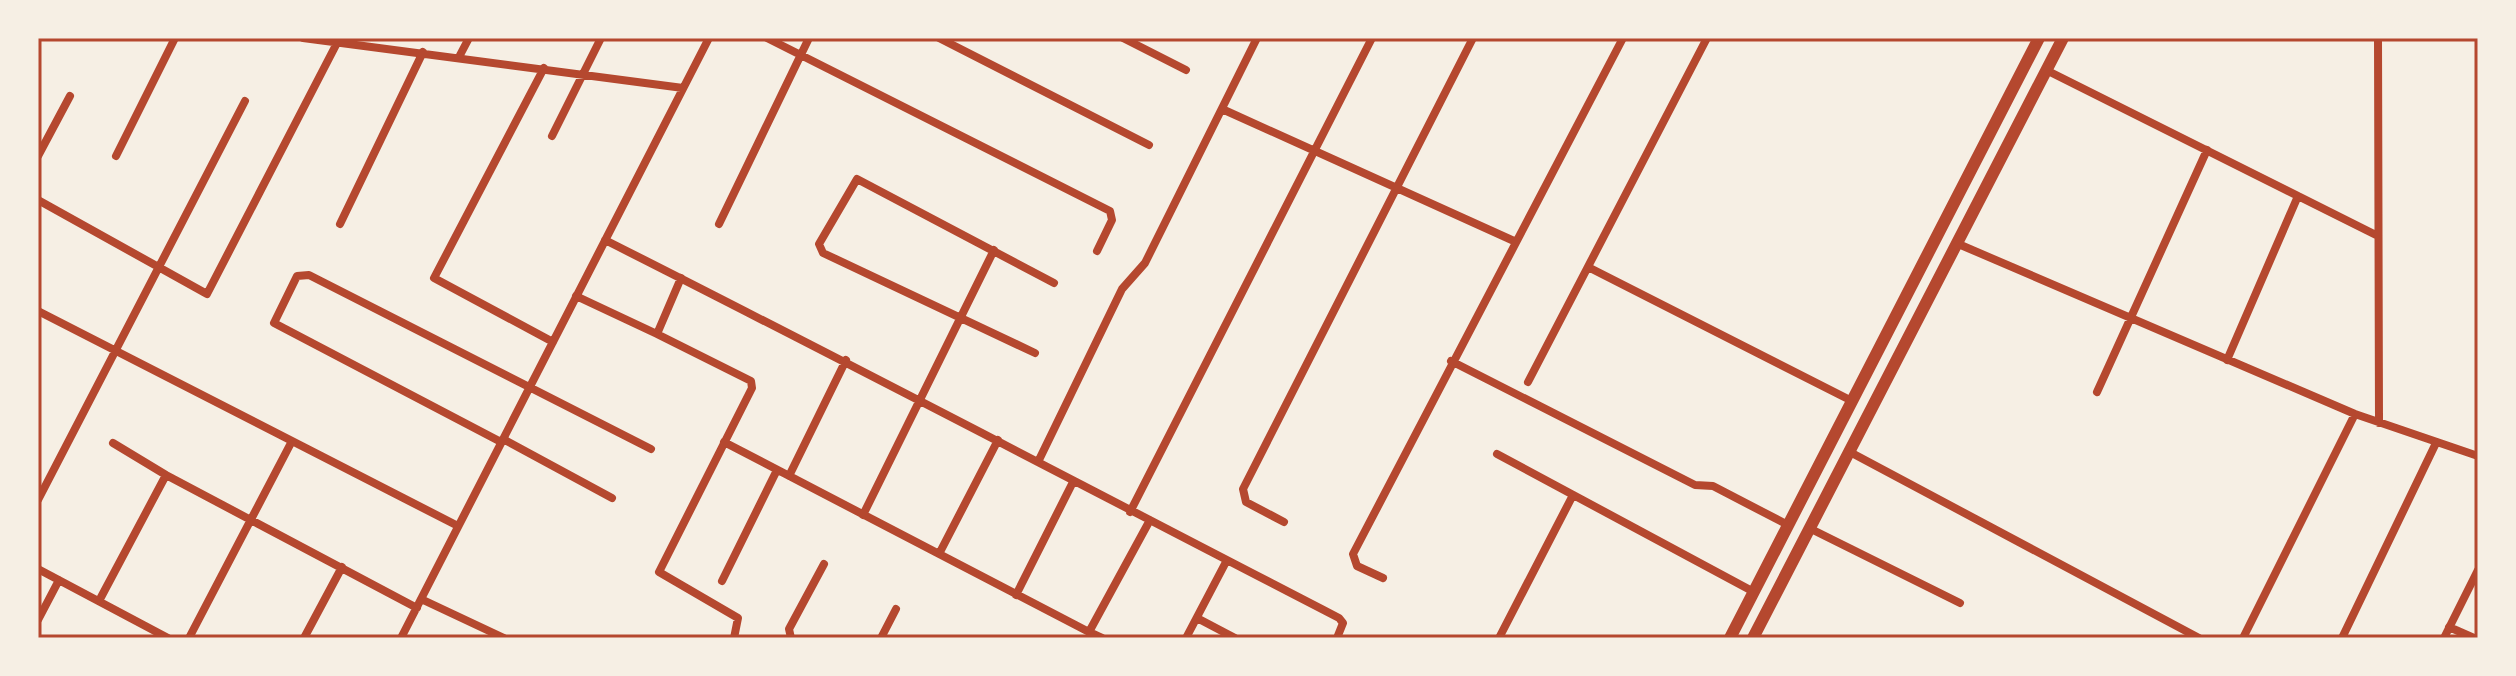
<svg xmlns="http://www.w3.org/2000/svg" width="2516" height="676" font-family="Manrope,sans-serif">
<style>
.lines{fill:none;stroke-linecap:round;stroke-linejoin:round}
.minor{stroke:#b5482f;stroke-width:8}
.secondary{stroke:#b5482f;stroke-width:12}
.neatline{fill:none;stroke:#b5482f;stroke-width:3}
</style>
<rect width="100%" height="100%" fill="#f6efe4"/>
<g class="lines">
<path class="minor" d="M303 38 683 88
M767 38 1110 211 1112 220 1097 251
M939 38 1149 145
M1123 38 1186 70
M2378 38 2379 423
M459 57 469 38
M544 68 434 278 553 342
M2046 70 2376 235
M1222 109 1514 241
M552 136 601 38
M38 156 70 96
M116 156 175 38
M38 200 207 294 337 43
M340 224 423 52
M719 224 809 38
M605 240C851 364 1095 492 1339 618L1343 623 1337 638
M1956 243 2355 414 2478 456
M1588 267 1852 401
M681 278 657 334 751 381 752 388 659 572 738 618 734 638
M576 296 657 334
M38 311 458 526
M1035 353 823 253 819 244 857 179 1054 283
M2227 360 2298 196
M1451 361 1695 485 1713 486 1788 525
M1528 382 1707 38
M2097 392 2207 150
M503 439 612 498
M501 442 274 323 297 276 309 275 651 449
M724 442 1089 632 1150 520
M113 443 166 475 417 608
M1848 451 2199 638
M1497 454 1754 592
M1038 462 1122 289 1145 263 1257 38
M789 476 846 360
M38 500 245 101
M1130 512 1372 38
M863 515 994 250
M1284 522 1246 502 1243 489 1473 38
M1809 528 1960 603
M939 554 998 440
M38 569 168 638
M1383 578 1357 566 1353 554 1623 38
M722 581 777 470
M1016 595 1073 482
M421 599 504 638
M99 601 166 475
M1197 618 1235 638
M38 620 59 580
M2449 627 2474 638
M1089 632 1102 638
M189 638 292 441
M304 638 342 567
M401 638 709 38
M791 638 789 629 824 564
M881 638 896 609
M1186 638 1227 560
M1499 638 1573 495
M2243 638 2355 414
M2342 638 2436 443
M2444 638 2478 570"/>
<path class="secondary" d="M1730 638 2039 38
M1753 638 2063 38"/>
</g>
<rect width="2516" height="676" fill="none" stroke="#f6efe4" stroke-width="80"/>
<rect x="40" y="40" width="2436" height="596" class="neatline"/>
</svg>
